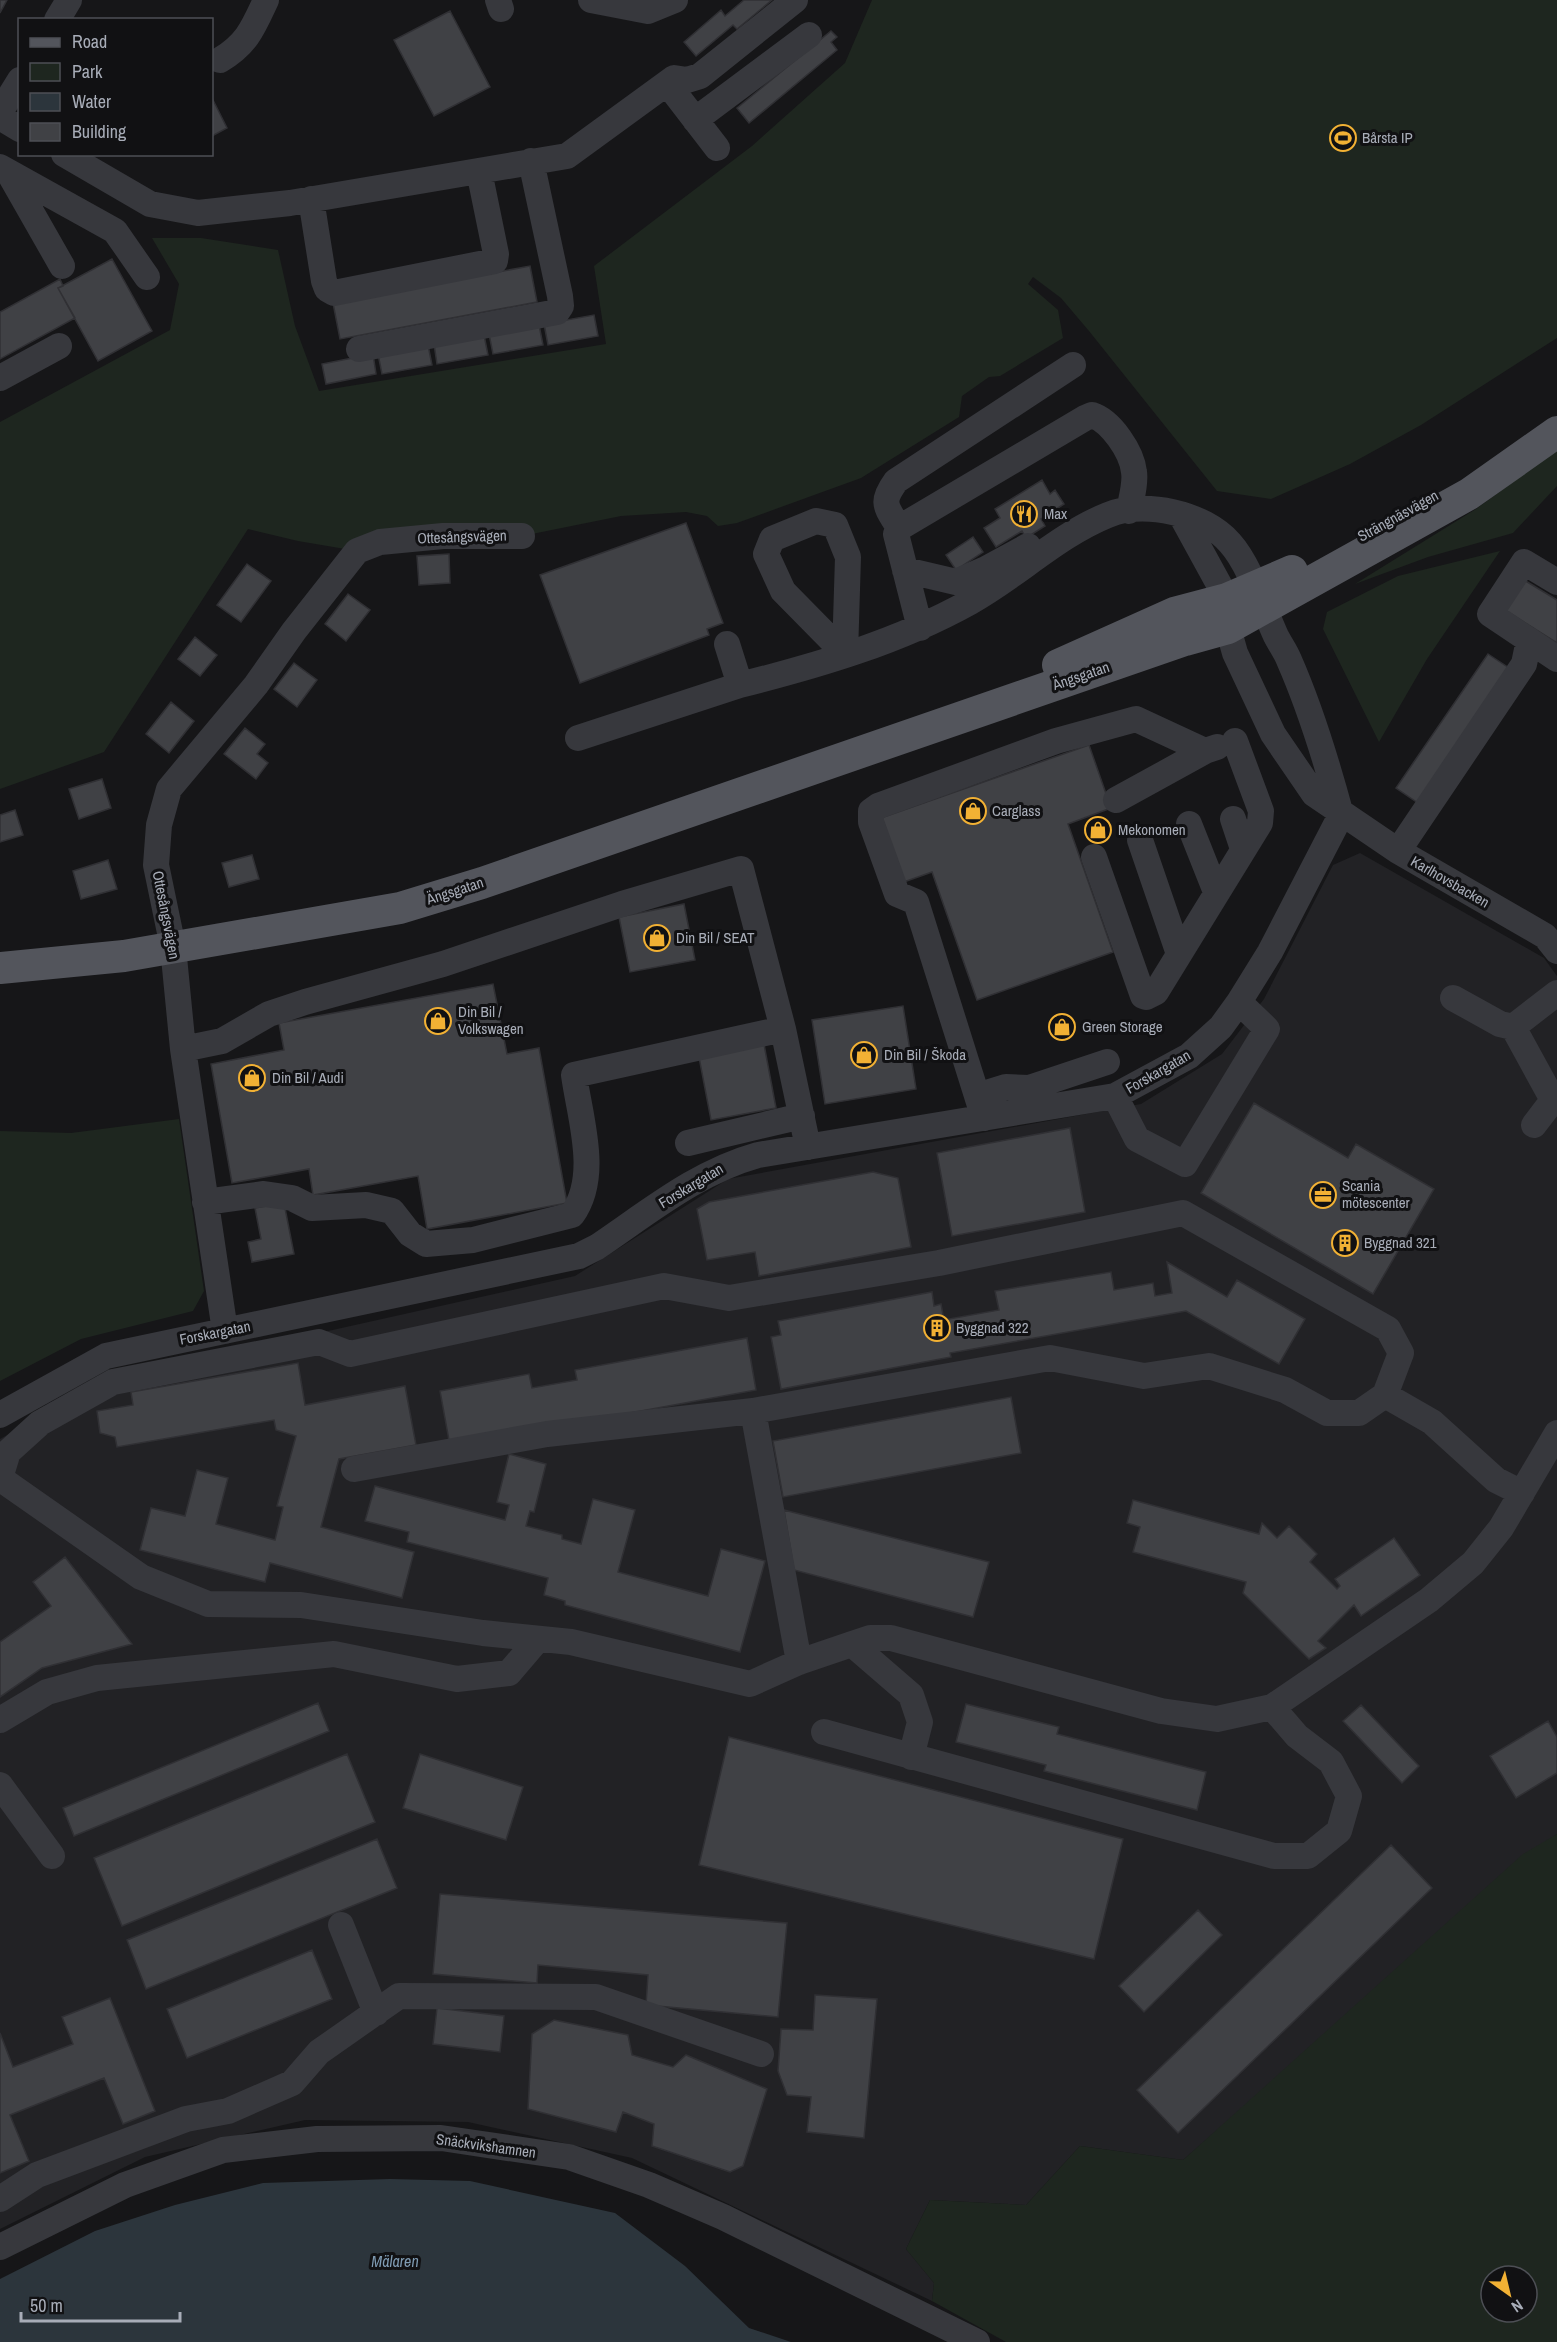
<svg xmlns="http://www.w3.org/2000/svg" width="1557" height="2342" font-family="'Archivo Narrow',sans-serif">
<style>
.built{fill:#222225}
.green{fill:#1e261f;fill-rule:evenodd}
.water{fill:#2c353c}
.building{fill:#404145;stroke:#303034;stroke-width:1.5}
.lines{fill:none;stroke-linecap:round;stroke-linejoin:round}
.minor{stroke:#37383d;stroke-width:26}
.major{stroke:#53555c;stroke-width:32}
.labels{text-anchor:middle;stroke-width:6;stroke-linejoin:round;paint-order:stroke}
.poi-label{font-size:15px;fill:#a8adb8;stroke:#111113;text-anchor:start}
.street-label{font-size:15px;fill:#a8adb8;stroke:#111113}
.water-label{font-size:16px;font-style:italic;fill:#7f9bb3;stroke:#111113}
</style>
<rect width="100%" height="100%" fill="#161618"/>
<path class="built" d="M1360 853 1544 958 1557 976V1834L1183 2160 1080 2146 1026 2205 930 2200 906 2249 934 2283 932 2301 632 2158 468 2122 305 2120 145 2157 0 2229V1439L67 1402 229 1353 575 1276 728 1179 1141 1104 1222 1054 1264 999 1333 865Z"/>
<path class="green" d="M872 0H1557V338L1421 425 1350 464 1271 499 1217 491 1089 331 1061 298 1033 277 1028 284 1058 310 1063 338 1000 376 989 377 962 396 959 417 861 478 737 523 718 526 707 516 686 512 621 516 522 536 357 551 298 541 248 529 104 752 0 789V422L170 330 179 284 152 238H201L278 250 295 326 319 391 606 344 594 266 752 146 845 63Z
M1557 450V486L1513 533 1428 557 1355 584 1476 509Z
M1500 551 1427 659 1379 742 1323 629 1327 612 1398 576Z
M179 1119 204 1291 193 1311 81 1339 0 1381V1131L71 1133Z
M1557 1834V2342H1006L932 2301 934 2283 906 2249 930 2200 1026 2205 1080 2146 1183 2160 1523 1854ZM1491 2276H1527V2312H1491Z"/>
<path class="water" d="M390 2179 470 2181 615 2213 685 2266 749 2328 791 2342H0V2279L95 2231 175 2205 263 2183Z"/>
<path class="building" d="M0 0H7L0 13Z
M744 0H772L737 29 733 25 696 56 684 42 721 10 725 16Z
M450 11 490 87 434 116 394 40Z
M831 31 837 37 831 42 837 50 749 123 737 108Z
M212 98 227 128 212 136Z
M112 259 152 331 98 361 58 288Z
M530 266 537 302 340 339 333 303Z
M60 279 63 286 58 288 75 318 0 359V312Z
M594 315 598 336 548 345 544 324Z
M539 325 543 345 493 354 489 334Z
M484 335 488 355 437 364 434 344Z
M428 345 432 365 382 374 378 354Z
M373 354 376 374 326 384 322 364Z
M1042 480 1050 494 1055 490 1064 504 1041 519 1045 526 1026 538 1022 531 996 547 984 528 1000 518 995 509Z
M686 523 723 623 707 629 709 635 580 683 540 575Z
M973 537 983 552 956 570 946 555Z
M449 554 450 583 419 585 417 556Z
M247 564 271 581 241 622 217 605Z
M1524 580 1557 600V643L1505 610Z
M348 594 370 610 346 641 325 624Z
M195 637 217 655 200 676 178 659Z
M1488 654 1512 670 1421 805 1396 788Z
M294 663 317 680 297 707 274 689Z
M171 702 194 721 169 753 146 734Z
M245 728 265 744 257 754 268 763 256 779 224 754Z
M1089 745 1111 808 1068 824 1113 952 977 1000 932 872 901 883 878 819Z
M102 779 111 808 79 819 69 789Z
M15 810 23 835 0 842V815Z
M252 855 259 879 229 887 222 863Z
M108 860 117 889 81 899 73 871Z
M684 904 695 960 630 972 619 917Z
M493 984 507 1054 539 1048 567 1203 427 1229 418 1176 313 1195 309 1169 232 1183 211 1064 284 1050 279 1023Z
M903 1006 916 1089 825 1104 812 1020Z
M763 1039 776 1108 711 1120 698 1052Z
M1254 1103 1348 1158 1356 1144 1434 1189 1373 1294 1201 1193Z
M1070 1128 1085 1212 952 1236 937 1153Z
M873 1172 898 1178 911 1247 759 1276 755 1252 707 1260 697 1209 709 1202Z
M284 1203 294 1254 252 1262 248 1242 261 1239 255 1208Z
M1167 1262 1227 1297 1237 1280 1305 1319 1279 1364 1186 1311 950 1353 951 1357 781 1389 771 1337 781 1335 778 1321 932 1292 934 1306 941 1304 944 1320 999 1310 995 1291 1111 1272 1114 1290 1153 1283 1155 1296 1172 1293Z
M747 1338 756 1390 450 1446 440 1391 529 1374 532 1388 577 1380 575 1370Z
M298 1363 305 1405 405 1386 416 1445 339 1459 321 1527 414 1552 402 1598 270 1563 265 1582 140 1550 151 1508 185 1516 197 1470 228 1478 216 1524 275 1540 283 1507 277 1506 296 1436 276 1430 274 1420 117 1447 115 1437 100 1433 97 1411 133 1405 131 1392Z
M1011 1397 1021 1453 783 1497 773 1441Z
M509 1454 546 1464 534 1512 530 1511 526 1526 562 1535V1539L581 1544 593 1499 635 1510 618 1572 708 1596 721 1549 765 1561 740 1652 565 1605V1601L544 1595 548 1578 407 1542 409 1532 365 1521 375 1486 505 1520 509 1505 497 1502Z
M1133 1500 1259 1534 1262 1523 1277 1538 1289 1526 1317 1554 1310 1562 1337 1589 1340 1586 1335 1579 1394 1538 1420 1575 1361 1616 1354 1605 1318 1641 1326 1648 1309 1659 1243 1593 1246 1582 1133 1552 1140 1527 1127 1523Z
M784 1510 989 1562 973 1617 794 1570Z
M65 1557 132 1644 42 1668 0 1697V1642L51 1606 33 1582Z
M318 1703 329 1731 74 1836 63 1808Z
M966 1704 1059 1727 1057 1734 1206 1772 1197 1810 1044 1771 1046 1765 956 1742Z
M1361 1705 1419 1766 1402 1783 1343 1721Z
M1548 1721 1557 1737V1773L1516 1798 1490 1756Z
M729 1737 1123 1839 1094 1959 699 1865Z
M347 1754 375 1822 122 1926 94 1858Z
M420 1754 523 1787 506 1840 403 1808Z
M377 1839 397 1888 146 1989 127 1940Z
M1391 1845 1432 1888 1178 2133 1137 2090Z
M440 1894 787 1923 778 2017 646 2005 648 1975 538 1965 537 1983 433 1974Z
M1198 1910 1222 1935 1144 2012 1119 1986Z
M312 1950 332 1999 187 2058 167 2009Z
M815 1995 877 1999 864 2138 807 2132 811 2097 787 2095 778 2071 781 2029 813 2030Z
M110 1998 155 2111 123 2124 104 2078 10 2115 29 2161 0 2173V2033L13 2067 73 2044 62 2017Z
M437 2008 504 2016 500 2052 433 2044Z
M554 2020 628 2035 632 2055 673 2067 686 2055 767 2089 743 2166 730 2172 652 2146 654 2124 623 2112 616 2132 528 2109 532 2034Z"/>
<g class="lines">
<path class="minor" d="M498 0 501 9
M591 0 648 11 675 0
M57 20 69 0
M220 60C247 44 253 28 266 0
M667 83 717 148
M0 112 20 80
M0 117 20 129
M695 120 809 35
M64 154 150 204 198 213 290 203 567 156 674 78 687 80 700 76 795 0
M0 167 115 231 147 277
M9 173 62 266
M311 199 324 281 327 289 334 293 495 261 496 254 479 171
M359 349 557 312 561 306 560 296 531 161
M0 378 59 346
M1181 515 1227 599 1228 628 1235 653 1273 734 1314 794 1398 851 1545 936 1557 951
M816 521 835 525 848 557 845 654 783 591 766 554 772 539Z
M899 528C886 506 880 503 896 481L1073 365
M905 570 956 582 986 569 1028 546
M1557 582 1524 562 1490 614 1557 659
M920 628 896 534 899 528 1085 418 1092 415C1111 421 1132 452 1134 472 1136 484 1131 499 1129 511
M578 738 740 685
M1116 800 1205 751 1217 747
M1233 819 1243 849
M1189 824 1216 892
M1140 840 1179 954
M1398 851 1524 664 1529 640
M1094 857 1143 996 1146 997 1156 992 1260 823 1261 811 1235 741
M1453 998 1500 1024 1513 1027 1557 993
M1513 1027 1553 1100 1534 1125
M183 1049 222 1041 269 1014 305 1002 443 964 622 904 741 869 783 1029 808 1147
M977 1096 1006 1087 1029 1088 1107 1062
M1115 1096 1137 1139 1185 1164 1267 1029 1239 1002
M984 1118 916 902 897 894 871 822V811L878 806 1056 741 1136 719 1205 751
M688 1143 802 1116
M205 1202 264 1194 292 1198 312 1208 366 1205 392 1211 410 1234 426 1244 473 1240 572 1215C600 1176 580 1119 574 1075L783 1029
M225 1331 183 1049 173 947 156 865 159 825 169 789 256 685 294 631 357 551 380 542 443 536H522
M753 1411 799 1662
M0 1415 106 1356 579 1256 597 1247C649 1212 697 1172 758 1155L1115 1096 1189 1056 1221 1027 1239 1002 1270 952 1341 815C1327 763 1311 710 1289 660 1286 652 1280 644 1276 636 1264 610 1250 565 1230 543 1204 513 1144 500 1108 515 1058 535 1017 576 970 602 898 642 819 665 740 685L727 644
M354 1469 547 1434 753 1411 1050 1358 1144 1376 1209 1366 1285 1390 1327 1413H1359L1385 1395
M0 1478 8 1452 40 1423 113 1382 319 1342 350 1354 664 1286 729 1298 939 1263 1183 1213 1388 1329 1401 1353 1385 1395 1432 1422 1496 1480 1522 1493
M1 1479 141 1577 208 1604 301 1605 483 1633 571 1642 750 1684 799 1662 852 1644 870 1638H891L1161 1711 1217 1719 1272 1707 1429 1600 1473 1563 1501 1528 1557 1433
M852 1644 911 1695 920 1722 911 1757
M0 1720 47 1692 97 1678 334 1654 457 1679 509 1673 538 1639
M824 1732 1274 1856H1308L1339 1831 1349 1796 1331 1762 1297 1736 1272 1707
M0 1785 52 1856
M341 1925 376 2013
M0 2199 37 2175 186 2119 228 2111 292 2083 319 2052 399 1996 596 1997 761 2054
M0 2247 125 2185 223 2150 317 2139 441 2138 569 2157 649 2185 723 2217 977 2342"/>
<path class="major" d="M1058 665 1174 613 1227 599 1292 571
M0 968 124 956 400 908 482 883 1185 640 1228 628 1469 494 1557 432"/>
</g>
<defs>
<symbol id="stadium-ring" viewBox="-11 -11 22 22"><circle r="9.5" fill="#111113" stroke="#f2b134" stroke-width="1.5"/><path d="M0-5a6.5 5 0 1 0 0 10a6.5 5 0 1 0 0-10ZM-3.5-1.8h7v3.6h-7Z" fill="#f2b134"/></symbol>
<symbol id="restaurant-ring" viewBox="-11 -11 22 22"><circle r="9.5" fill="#111113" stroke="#f2b134" stroke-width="1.5"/><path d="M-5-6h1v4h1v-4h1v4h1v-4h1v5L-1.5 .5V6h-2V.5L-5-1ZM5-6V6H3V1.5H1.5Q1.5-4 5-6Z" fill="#f2b134"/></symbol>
<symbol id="shop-ring" viewBox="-11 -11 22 22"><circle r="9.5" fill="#111113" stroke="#f2b134" stroke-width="1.5"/><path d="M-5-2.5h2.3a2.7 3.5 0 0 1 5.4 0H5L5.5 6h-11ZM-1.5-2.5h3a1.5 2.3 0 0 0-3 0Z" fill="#f2b134"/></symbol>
<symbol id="office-ring" viewBox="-11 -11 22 22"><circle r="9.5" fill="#111113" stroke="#f2b134" stroke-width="1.5"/><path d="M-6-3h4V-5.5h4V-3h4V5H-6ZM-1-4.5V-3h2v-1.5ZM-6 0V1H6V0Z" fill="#f2b134"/></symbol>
<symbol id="building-ring" viewBox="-11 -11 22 22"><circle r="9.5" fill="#111113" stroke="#f2b134" stroke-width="1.5"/><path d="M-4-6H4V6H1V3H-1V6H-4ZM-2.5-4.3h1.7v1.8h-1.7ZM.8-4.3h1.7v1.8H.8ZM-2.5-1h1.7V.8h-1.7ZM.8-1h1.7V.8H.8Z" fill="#f2b134"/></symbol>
</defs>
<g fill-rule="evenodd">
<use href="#stadium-ring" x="1328" y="123" width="30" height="30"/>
<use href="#restaurant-ring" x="1009" y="499" width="30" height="30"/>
<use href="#shop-ring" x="958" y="796" width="30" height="30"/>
<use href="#shop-ring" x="1083" y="815" width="30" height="30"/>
<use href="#shop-ring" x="642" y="923" width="30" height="30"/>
<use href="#shop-ring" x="423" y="1006" width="30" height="30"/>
<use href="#shop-ring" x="1047" y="1012" width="30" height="30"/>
<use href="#shop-ring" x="849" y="1040" width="30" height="30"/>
<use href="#shop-ring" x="237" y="1063" width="30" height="30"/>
<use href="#office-ring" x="1308" y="1180" width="30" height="30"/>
<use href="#building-ring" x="1330" y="1228" width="30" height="30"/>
<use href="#building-ring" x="922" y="1313" width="30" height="30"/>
</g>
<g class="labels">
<g class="poi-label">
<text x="1362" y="143">Bårsta IP</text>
<text x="1044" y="519">Max</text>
<text x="992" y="816">Carglass</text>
<text x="1118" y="835">Mekonomen</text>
<text x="676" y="943">Din Bil / SEAT</text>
<text x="458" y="1017">Din Bil /<tspan x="458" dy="17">Volkswagen</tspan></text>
<text x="1082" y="1032">Green Storage</text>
<text x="884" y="1060">Din Bil / Škoda</text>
<text x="272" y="1083">Din Bil / Audi</text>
<text x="1342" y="1191">Scania<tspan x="1342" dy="17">mötescenter</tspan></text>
<text x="1364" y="1248">Byggnad 321</text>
<text x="956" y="1333">Byggnad 322</text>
</g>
<g class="street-label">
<text transform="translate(1398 516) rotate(-29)" y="5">Strängnäsvägen</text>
<text transform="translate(462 537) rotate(-2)" y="5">Ottesångsvägen</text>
<text transform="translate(1081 676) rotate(-19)" y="5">Ängsgatan</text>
<text transform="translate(1450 882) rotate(30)" y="5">Karlhovsbacken</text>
<text transform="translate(455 891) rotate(-18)" y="5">Ängsgatan</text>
<text transform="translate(166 915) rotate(79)" y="5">Ottesångsvägen</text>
<text transform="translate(1158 1072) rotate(-30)" y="5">Forskargatan</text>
<text transform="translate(691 1186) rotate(-31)" y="5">Forskargatan</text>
<text transform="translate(215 1333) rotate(-11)" y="5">Forskargatan</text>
<text transform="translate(486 2146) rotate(8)" y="5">Snäckvikshamnen</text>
</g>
<g class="water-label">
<text x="395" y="2267">Mälaren</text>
</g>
</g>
<rect x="18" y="18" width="195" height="138" fill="#111113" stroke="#4d4f55" stroke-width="1.5"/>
<rect x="30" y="38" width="30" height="9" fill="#53555c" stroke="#4d4f55" stroke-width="1.5"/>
<text x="72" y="48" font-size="18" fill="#a8adb8">Road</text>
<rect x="30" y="63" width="30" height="18" fill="#1e261f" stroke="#4d4f55" stroke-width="1.5"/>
<text x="72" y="78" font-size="18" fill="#a8adb8">Park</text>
<rect x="30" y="93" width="30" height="18" fill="#2c353c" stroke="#4d4f55" stroke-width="1.5"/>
<text x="72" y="108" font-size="18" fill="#a8adb8">Water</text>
<rect x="30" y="123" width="30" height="18" fill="#404145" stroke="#4d4f55" stroke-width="1.5"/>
<text x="72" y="138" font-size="18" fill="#a8adb8">Building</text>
<g transform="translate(1509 2294) rotate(146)"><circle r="28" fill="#111113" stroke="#4d4f55" stroke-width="1.5"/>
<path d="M0-4.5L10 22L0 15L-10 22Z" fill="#f2b134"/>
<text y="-9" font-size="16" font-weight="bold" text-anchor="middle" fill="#a8adb8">N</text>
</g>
<path d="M21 2312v9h159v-9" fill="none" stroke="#a8adb8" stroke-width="3"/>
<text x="30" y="2312" font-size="18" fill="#a8adb8" stroke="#111113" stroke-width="4.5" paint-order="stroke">50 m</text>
</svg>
